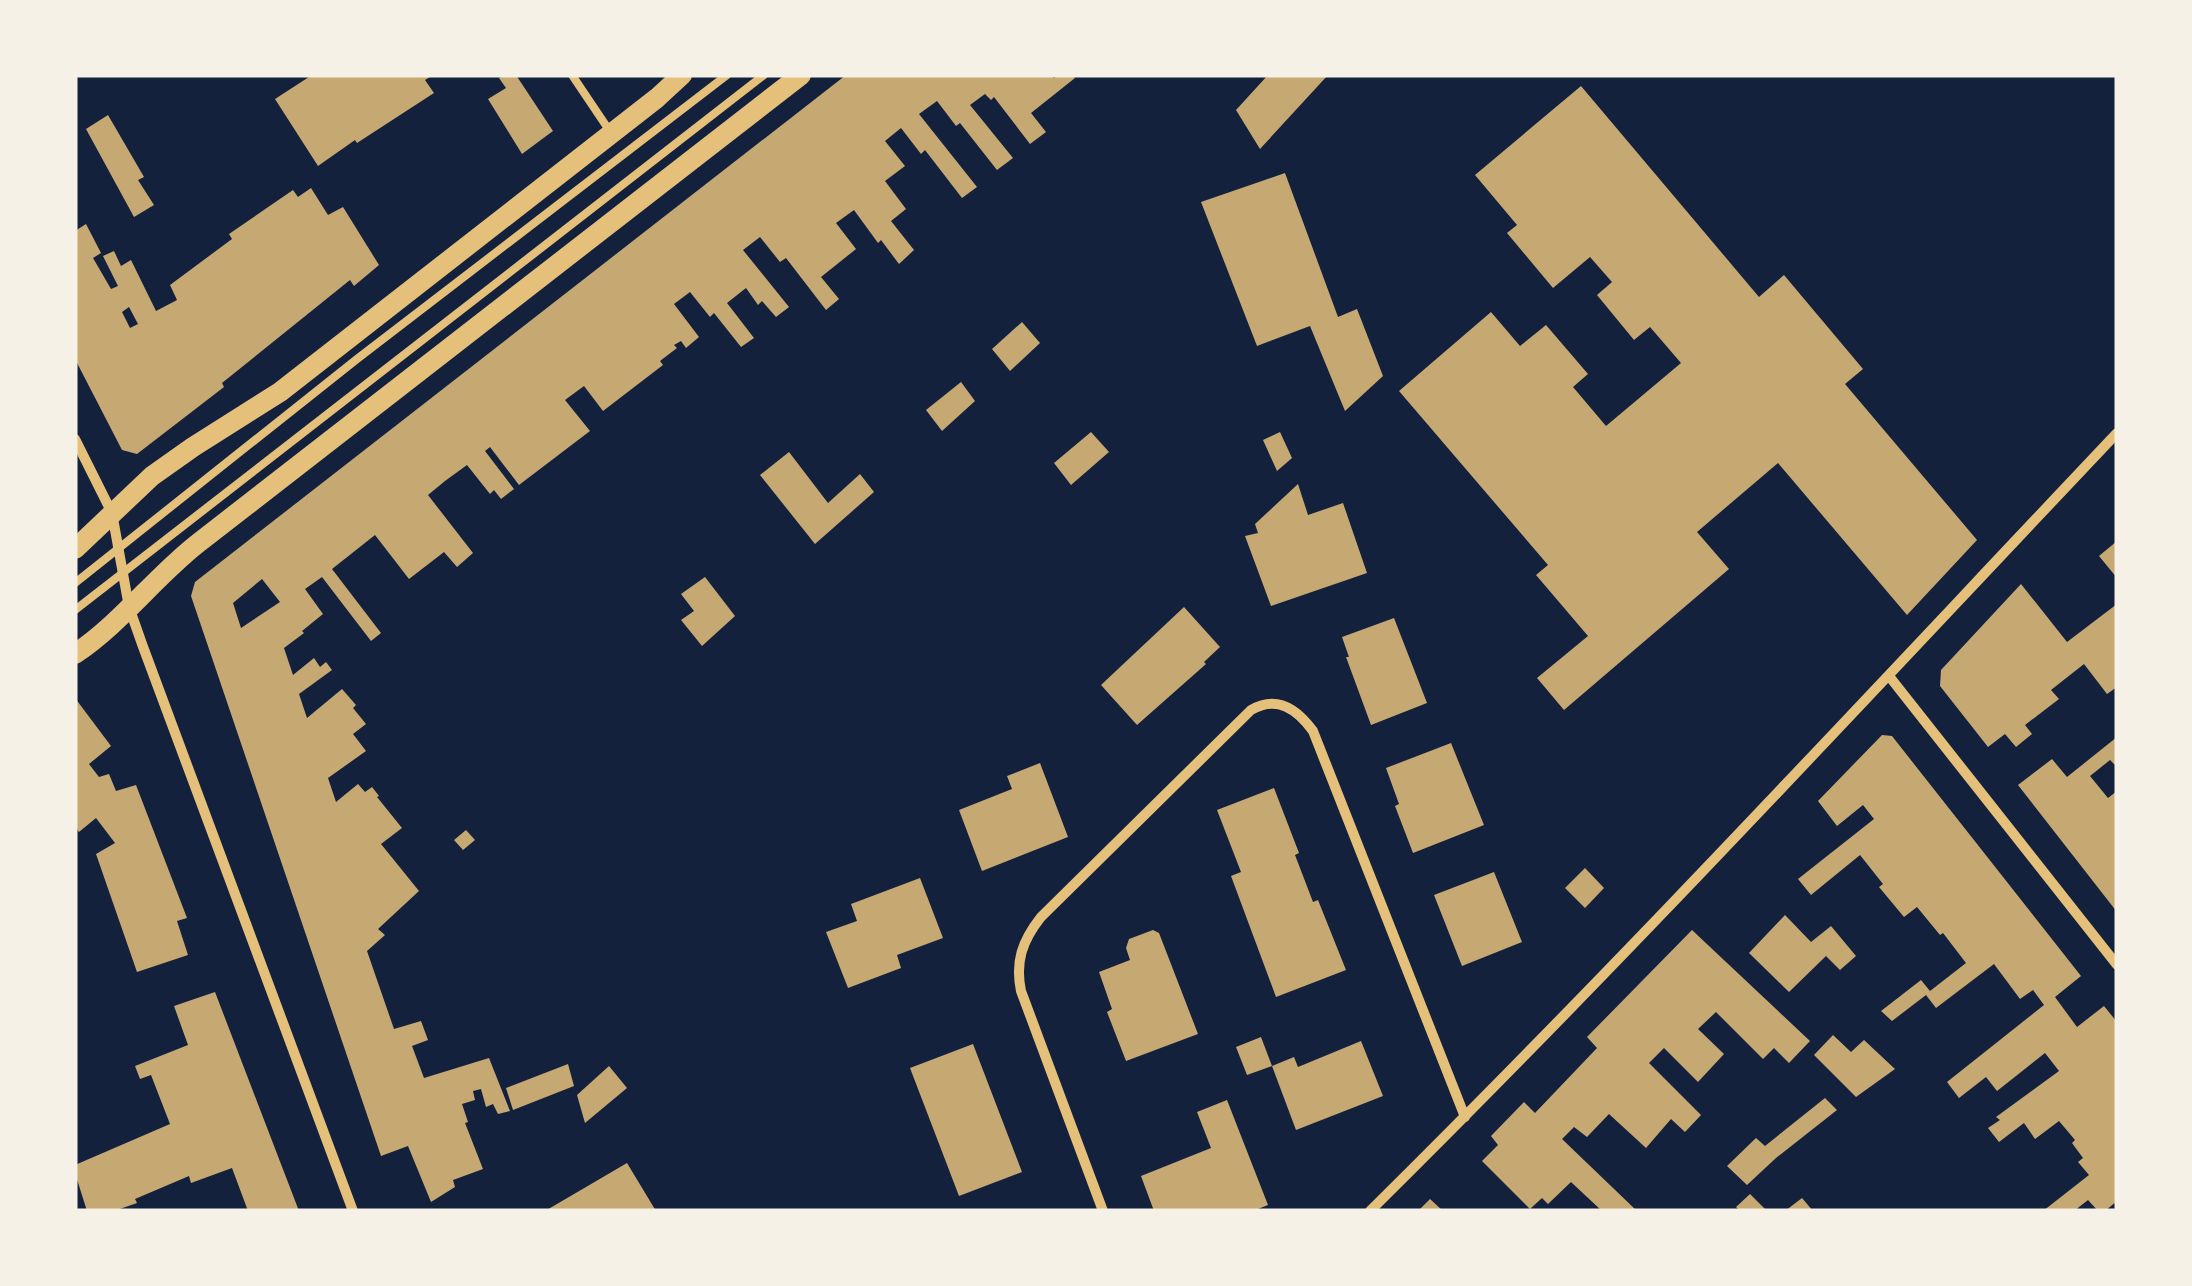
<svg xmlns="http://www.w3.org/2000/svg" width="2192" height="1286" font-family="Rubik,sans-serif">
<style>
.building{fill:#c6a872;fill-rule:evenodd}
.lines{fill:none;stroke-linecap:round;stroke-linejoin:round}
.service{stroke:#e5c07b;stroke-width:8}
.minor{stroke:#e5c07b;stroke-width:10}
.secondary{stroke:#e5c07b;stroke-width:20}
</style>
<rect width="100%" height="100%" fill="#14213d"/>
<path class="building" d="M312 75H433L425 80 434 93 357 143 355 140 318 166 275 99Z
M504 75H516L553 131 522 154 488 99 506 88 499 78Z
M846 75H1051L1054 78 1058 75H1072L1075 78 1031 113 1046 132 1030 144 994 97 991 100 985 94 970 105 1013 158 997 170 960 123 956 126 937 101 919 114 977 187 962 198 925 150 921 154 901 128 885 141 905 166 885 181 906 209 891 221 914 250 899 264 881 240 878 243 854 210 836 223 856 249 821 277 839 299 826 310 786 258 780 262 760 237 743 250 789 307 776 317 762 301 758 305 746 288 727 303 754 338 741 347 714 313 710 317 690 292 674 304 699 337 686 348 681 341 674 345 677 348 660 361 663 365 603 411 584 386 565 400 590 431 519 485 490 447 485 451 514 489 501 499 494 490 490 494 467 465 445 481 428 495 473 553 457 567 444 552 409 579 375 535 332 569 381 633 371 641 322 577 305 589 323 614 302 631 304 633 284 648 293 675 314 658 320 667 326 662 332 670 299 694 307 718 342 689 356 705 353 708 366 724 353 734 366 751 328 778 336 802 358 784 365 792 372 787 379 796 377 797 402 828 381 844 419 891 378 929 385 935 367 951 394 1029 421 1021 428 1040 412 1046 424 1078 489 1058 510 1111 498 1114 493 1104 486 1107 481 1089 473 1091 475 1100 462 1104 468 1122 465 1123 483 1169 453 1180 455 1187 431 1202 408 1146 381 1156 191 596 195 582ZM262 579 280 602 241 628 233 603Z
M1268 75H1328L1260 149 1236 110Z
M1581 86 1759 297 1784 275 1863 369 1845 384 1977 540 1907 615 1778 463 1697 532 1729 569 1564 710 1537 678 1588 636 1536 575 1548 565 1399 391 1491 312 1520 346 1546 325 1588 374 1573 387 1606 426 1681 363 1650 327 1634 340 1597 295 1612 282 1590 257 1553 288 1507 233 1517 225 1475 175Z
M108 115 144 177 138 180 154 205 134 217 86 129Z
M1285 173 1338 317 1357 309 1383 376 1345 411 1310 326 1257 346 1201 202Z
M311 188 328 215 343 207 379 265 354 286 350 280 222 383 224 387 137 454 122 450 75 359V231L86 224 101 253 93 258 111 289 118 286 103 256 114 251 121 266 131 260 156 311 177 300 170 285 232 239 229 234 293 190 298 197ZM129 307 138 324 130 328 122 312Z
M1022 322 1040 343 1010 371 992 349Z
M961 382 975 401 942 431 926 410Z
M1091 432 1109 452 1071 485 1054 463Z
M1280 432 1292 458 1277 471 1263 440Z
M789 452 828 503 860 474 874 492 815 544 760 475Z
M1298 484 1308 515 1343 503 1367 573 1271 606 1245 536 1258 533 1255 524Z
M2117 541V578L2099 556Z
M705 577 735 616 702 646 681 620 694 611 681 594Z
M2021 584 2067 642 2117 604V687L2107 694 2084 664 2051 690 2059 699 2025 725 2032 734 2016 747 2005 734 1988 747 1940 686 1941 670Z
M1184 607 1220 647 1204 662 1206 664 1137 725 1101 685Z
M1394 618 1427 703 1371 725 1346 657H1349L1342 637Z
M75 698 111 746 89 764 99 777 109 774 116 791 136 785 187 918 177 921 188 955 137 972 96 854 115 843 96 818 79 832 75 826Z
M1882 735 1892 736 2081 976 2055 997 2077 1027 2104 1006 2117 1022V1201L2105 1211H2098L2088 1200 2074 1211H2043L2089 1175 2078 1162 2083 1158 2072 1143 2075 1140 2059 1121 2035 1139 2024 1123 1999 1142 1988 1128 2000 1120 1996 1117 2059 1071 2045 1053 1997 1091 1986 1077 1959 1098 1947 1082 2044 1005 2033 990 2020 999 1994 964 1936 1008 1926 995 1892 1021 1881 1011 1921 980 1930 991 1966 963 1943 933 1940 935 1917 907 1904 917 1879 887 1883 884 1860 855 1811 895 1798 879 1874 819 1863 805 1837 826 1818 801Z
M2117 737V767L2110 760 2090 776 2108 798 2117 791V912L2018 785 2052 759 2067 777Z
M1451 743 1484 825 1413 853 1395 806 1399 804 1386 768Z
M1040 763 1068 837 982 871 959 810 1012 789 1007 776Z
M1274 788 1299 853 1295 855 1313 902 1318 900 1346 970 1276 997 1231 876 1241 872 1217 810Z
M466 830 475 840 463 850 454 840Z
M1585 868 1604 888 1585 908 1565 888Z
M1494 872 1522 942 1462 966 1434 895Z
M920 878 943 938 897 955 901 968 848 988 826 932 857 921 851 904Z
M1785 915 1811 942 1831 926 1856 956 1840 970 1826 956 1789 992 1749 953Z
M1153 930 1159 933 1198 1034 1126 1061 1107 1012 1112 1009 1099 972 1130 960 1126 948 1129 939Z
M1692 930 1810 1041 1789 1063 1774 1048 1763 1059 1716 1012 1698 1029 1724 1054 1698 1082 1664 1048 1649 1063 1701 1115 1685 1132 1671 1119 1646 1148 1609 1114 1587 1137 1574 1127 1562 1139 1637 1211H1602L1571 1182 1548 1204 1542 1198 1530 1209 1482 1161 1498 1145 1491 1136 1524 1102 1535 1113 1597 1048 1587 1037Z
M215 992 299 1211H248L232 1168 191 1183 189 1176 135 1199 137 1203 114 1211H87L75 1173V1165L170 1124 151 1075 140 1079 135 1066 188 1045 174 1006Z
M1833 1035 1851 1052 1864 1040 1895 1069 1856 1097 1814 1055Z
M1261 1037 1272 1066 1247 1075 1236 1047Z
M1361 1041 1383 1096 1296 1130 1272 1066 1294 1057 1298 1067Z
M973 1044 1022 1172 959 1196 910 1068Z
M568 1064 574 1086 513 1110 506 1088Z
M609 1066 627 1088 585 1123 577 1095Z
M1825 1098 1837 1110 1776 1158 1747 1185 1727 1166 1756 1138 1765 1146Z
M1227 1100 1268 1205 1253 1211H1154L1141 1176 1211 1148 1197 1112Z
M627 1163 656 1211H545Z
M1750 1194 1767 1211H1740L1736 1207Z
M1802 1198 1813 1211H1785Z
M1430 1199 1443 1211H1418Z"/>
<g class="lines">
<path class="service" d="M572 75 609 130
M75 583 357 359 727 75
M75 610 764 75"/>
<path class="minor" d="M75 439 112 513 129 607 142 644 353 1211
M1889 676 2117 965
M1103 1211 1021 991C1015 962 1022 941 1041 917L1251 710C1277 695 1297 709 1313 731L1465 1117
M1370 1211C1626 958 1870 694 2117 433"/>
<path class="secondary" d="M75 549 152 476 193 447 280 392 657 98 682 75
M75 654C120 624 154 578 197 544L801 75"/>
</g>
<rect width="2192" height="1286" fill="none" stroke="#f6f1e7" stroke-width="155"/>
</svg>
